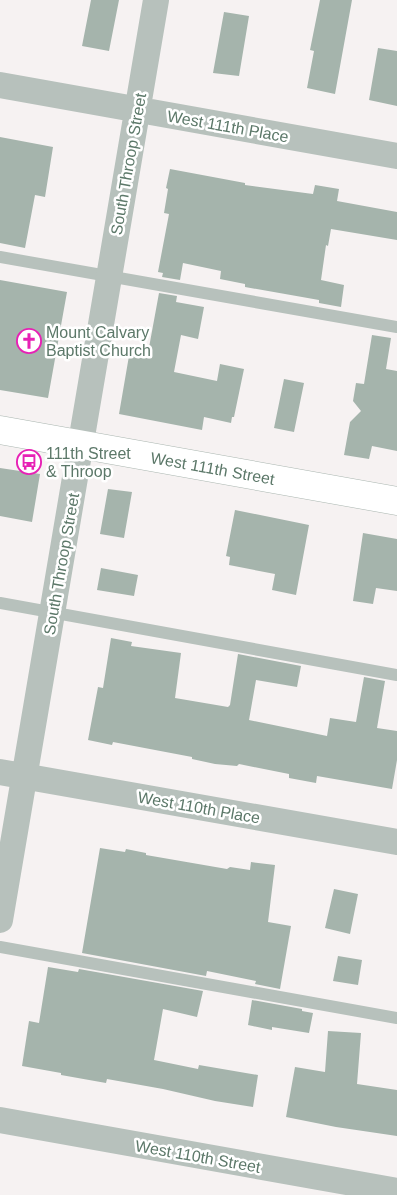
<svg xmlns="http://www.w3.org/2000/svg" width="397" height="1195" font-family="Arial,sans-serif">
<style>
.building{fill:#a5b4ac}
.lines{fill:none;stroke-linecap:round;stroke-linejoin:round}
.secondary-casing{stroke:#aab6b0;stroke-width:29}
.lane{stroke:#b7c1bc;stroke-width:12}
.street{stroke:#b7c1bc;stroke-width:26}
.secondary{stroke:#fff;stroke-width:28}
.labels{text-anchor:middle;stroke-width:5;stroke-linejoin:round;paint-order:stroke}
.street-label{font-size:16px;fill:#5c7869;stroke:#fff}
.poi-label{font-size:16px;fill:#5c7869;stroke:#fff;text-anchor:start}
</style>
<rect width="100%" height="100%" fill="#f6f2f2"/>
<path class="building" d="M91 0H119L109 51 82 46Z
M320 0H352L335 94 307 88 314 51 310 50Z
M224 12 249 16 239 76 213 73Z
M378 48 397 51V106L369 100Z
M0 137 53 147 45 197 35 195 25 248 0 243Z
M170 169 245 183V185L313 194 315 185 339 189 337 201 397 212V240L331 229 328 246 326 245 321 280 344 285 341 307 319 303V300L245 287V284L220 279 221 271 183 263 180 280 162 277 163 273 158 272 169 214 164 213 168 189 166 188Z
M0 280 67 292 48 398 0 390Z
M159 293 177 296 176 302 204 307 198 339 181 335 174 372 217 381 220 364 244 369 234 417H232L231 423 204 417 202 430 119 414 130 350 148 353Z
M372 335 391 338 386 369 397 371V451L372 446 369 459 344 455 350 422 361 411 353 401 356 383 364 384Z
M284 379 304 383 294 432 274 428Z
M0 468 40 474 32 522 0 516Z
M108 489 132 492 124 538 100 534Z
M235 510 309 525 296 595 272 590 275 574 229 565 230 557 226 556Z
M363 533 397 539V591L376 588 373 604 353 601Z
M101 568 138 575 134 596 97 590Z
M111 638 132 642 131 646 181 653 175 698 228 707 230 705 238 654 301 666 297 687 256 680 249 720 327 736 330 718 356 722 364 677 385 681 377 728 397 731V760L392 789 317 776 316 783 289 778V774L239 764 237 766 215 764 192 759V757L113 742 112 745 88 740 98 687 103 688Z
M100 848 125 852 126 849 146 853V855L227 869 230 867 250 870 251 862 275 865 268 922 291 926 280 989 255 984 256 981 207 971 206 976 82 953Z
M334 889 358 894 350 934 325 928Z
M338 956 362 960 358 985 333 981Z
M48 967 78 972 79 969 203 991 197 1017 163 1009 154 1060 198 1069 199 1065 258 1075 253 1107 215 1101 163 1089 107 1079 106 1083 61 1075V1073L22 1066 29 1021 39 1023Z
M252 1000 302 1009V1011L313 1013 309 1033 272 1027V1030L248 1025Z
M328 1031 361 1033 357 1084 397 1090V1136L336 1127 286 1117 295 1067 325 1072Z"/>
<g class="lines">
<defs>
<g id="secondary">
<path id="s1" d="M0 430 397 501"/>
</g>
</defs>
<use href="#secondary" class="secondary-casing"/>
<path class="lane" d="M0 257 397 327
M0 603 397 675
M0 947 397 1018"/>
<path class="street" d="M0 85 397 156
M0 772 397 842
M0 920 156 0
M0 1120 397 1191"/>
<use href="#secondary" class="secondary"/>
</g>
<defs>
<symbol id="church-ring" viewBox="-11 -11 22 22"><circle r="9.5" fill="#fff" stroke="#e721b5" stroke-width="1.5"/><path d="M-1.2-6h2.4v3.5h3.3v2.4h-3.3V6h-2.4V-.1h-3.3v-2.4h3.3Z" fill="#e721b5"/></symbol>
<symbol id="bus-ring" viewBox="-11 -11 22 22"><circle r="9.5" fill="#fff" stroke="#e721b5" stroke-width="1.5"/><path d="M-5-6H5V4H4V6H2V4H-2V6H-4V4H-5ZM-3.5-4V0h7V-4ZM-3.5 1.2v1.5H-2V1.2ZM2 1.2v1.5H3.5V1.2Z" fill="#e721b5"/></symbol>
</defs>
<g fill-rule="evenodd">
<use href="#church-ring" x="15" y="327" width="28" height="28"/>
<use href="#bus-ring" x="15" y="448" width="28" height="28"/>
</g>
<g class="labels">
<g class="street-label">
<text transform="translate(228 126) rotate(10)" y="6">West 111th Place</text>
<text transform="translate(128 164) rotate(-80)" y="6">South Throop Street</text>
<text dy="6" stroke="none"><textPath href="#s1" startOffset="216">West 111th Street</textPath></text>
<text transform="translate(61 564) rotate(-80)" y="6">South Throop Street</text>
<text transform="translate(199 807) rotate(10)" y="6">West 110th Place</text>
<text transform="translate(198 1156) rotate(10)" y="6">West 110th Street</text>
</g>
<g class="poi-label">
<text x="46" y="338">Mount Calvary<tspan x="46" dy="18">Baptist Church</tspan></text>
<text x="46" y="459">111th Street<tspan x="46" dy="18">&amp; Throop</tspan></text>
</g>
</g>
</svg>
